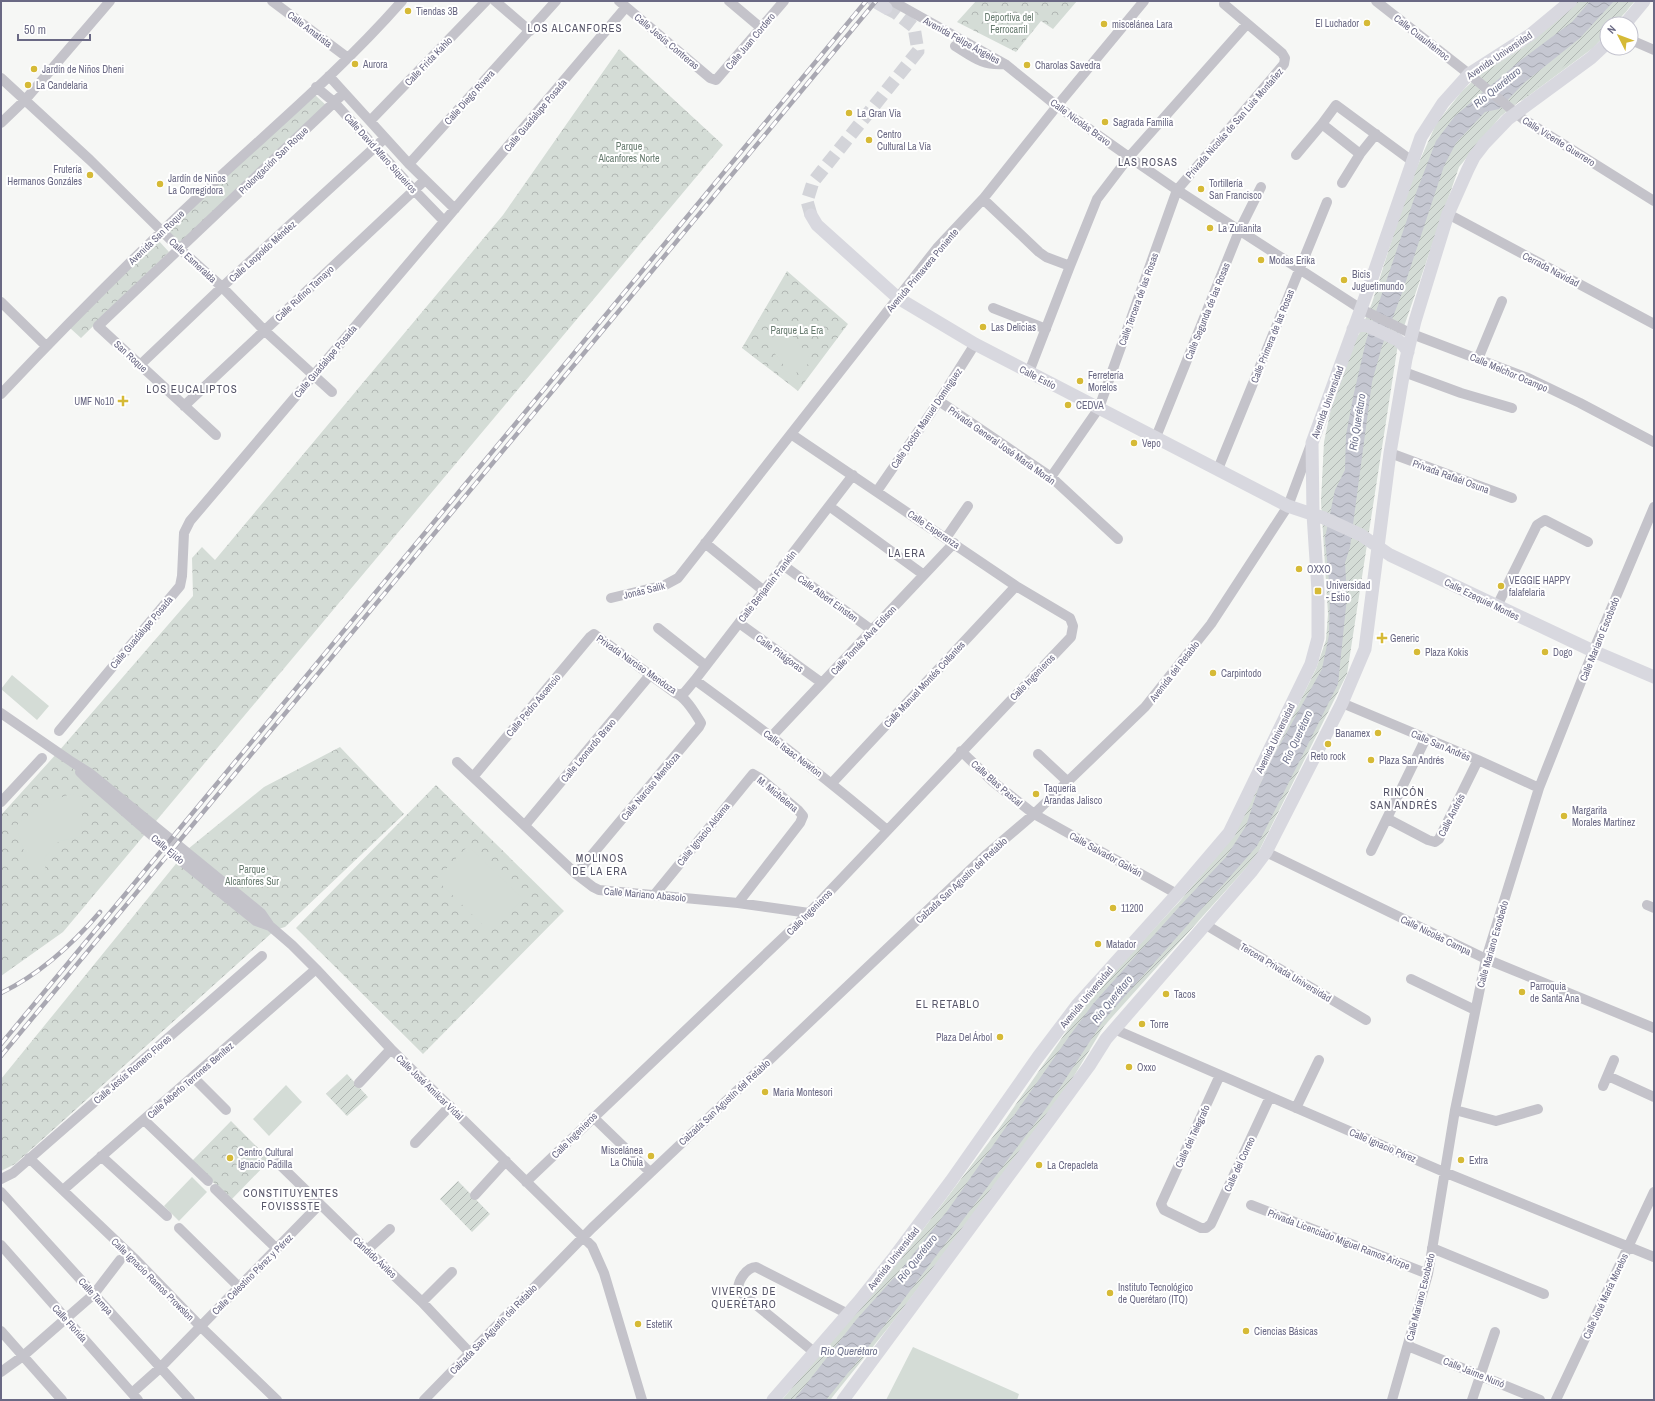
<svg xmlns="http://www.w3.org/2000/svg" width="1655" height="1401" font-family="'Archivo Narrow',sans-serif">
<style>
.forest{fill:url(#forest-crowns)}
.garden{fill:url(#garden-furrows)}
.pitch{fill:#d4dcd6}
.water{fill:url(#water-waves)}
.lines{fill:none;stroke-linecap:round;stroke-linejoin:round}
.major-tunnel{stroke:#d3d4d9;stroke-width:13;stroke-dasharray:13 6;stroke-linecap:butt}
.minor{stroke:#c4c3ca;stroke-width:10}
.major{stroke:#d8d8df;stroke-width:13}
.rail-casing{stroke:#a9a8b2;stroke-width:4.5}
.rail{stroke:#fff;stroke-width:3;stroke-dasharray:9;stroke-linecap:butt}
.poi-dot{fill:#d6ba36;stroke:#fff;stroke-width:1.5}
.labels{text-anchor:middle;stroke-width:4;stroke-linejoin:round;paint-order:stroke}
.poi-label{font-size:10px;fill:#6a6984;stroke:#fff;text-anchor:start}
.park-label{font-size:10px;fill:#677b6f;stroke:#fff}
.street-label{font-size:10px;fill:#6a6984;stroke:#fff}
.neighbourhood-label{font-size:11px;letter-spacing:1px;fill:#575669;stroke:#fff}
.water-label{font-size:11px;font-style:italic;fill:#6f738d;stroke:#fff}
</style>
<defs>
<pattern id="forest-crowns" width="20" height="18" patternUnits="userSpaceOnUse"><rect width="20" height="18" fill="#d4dcd6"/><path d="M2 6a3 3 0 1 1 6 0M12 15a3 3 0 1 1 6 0" fill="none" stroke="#b0b6b3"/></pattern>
<pattern id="garden-furrows" width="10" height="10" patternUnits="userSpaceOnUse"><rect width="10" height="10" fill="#d4dcd6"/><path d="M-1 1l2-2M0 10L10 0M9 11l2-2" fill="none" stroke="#b0b6b3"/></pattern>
<pattern id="water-waves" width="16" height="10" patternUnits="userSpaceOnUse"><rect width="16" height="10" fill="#c5c7d1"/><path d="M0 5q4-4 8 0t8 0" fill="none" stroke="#a4a6af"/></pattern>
</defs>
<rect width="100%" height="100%" fill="#f6f7f5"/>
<path class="forest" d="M976 1H1077L1053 29 1041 21 1016 52 957 22Z
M1614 1H1635L1615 24H1607V33L1593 48 1523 100 1514 103Z
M619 49 723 145 63 932 1 976V815L58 752 193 596 192 558 202 547 215 560 503 215Z
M314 94 327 106 177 245 165 231Z
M158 240 169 252 81 338 70 328Z
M787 271 848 324 798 391 742 348Z
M340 747 404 814 285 927 275 930 15 1164 1 1171V1079L188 849 264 787Z
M436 785 564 911 423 1054 296 928Z
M231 1121 270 1160 231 1200 192 1161Z"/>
<path class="garden" d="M1577 1H1633L1626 12 1612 24H1607V29L1584 50 1501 116 1459 167 1398 344 1347 674 1256 857 1104 1026 1062 1096 892 1323 830 1400H782L863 1302 900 1260 998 1130 1091 996 1180 901 1234 835 1316 669 1326 640 1328 614 1321 501 1324 442 1332 404 1349 348 1359 334 1372 303 1409 185 1436 124 1462 91 1483 72 1521 49 1561 17Z
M347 1074 368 1097 347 1116 326 1094Z
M458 1181 490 1214 472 1232 440 1199Z"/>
<path class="pitch" d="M786 327 812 361 792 376 766 342Z
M12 675 49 706 37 720 1 689Z
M70 794 83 797 81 837 59 841 44 858 46 873 36 876 30 870 16 826 39 806Z
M468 846 523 899 490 932 436 879Z
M286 1085 302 1102 269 1136 253 1119Z
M192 1177 207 1192 179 1221 164 1206Z
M913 1347 1019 1394 1017 1400H886Z"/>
<path class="water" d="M1590 1H1614L1580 38 1524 83 1499 109 1485 112 1456 143 1444 166 1402 293 1382 346 1372 382 1350 547 1345 563 1347 597 1338 684 1257 846 1103 1021 1050 1103 860 1358 826 1400H794L856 1320 900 1271 948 1210 1068 1038 1093 1004 1179 907 1226 857 1246 826 1258 789 1273 757 1322 669 1329 635 1330 591 1325 538 1335 490 1345 470 1346 435 1354 393 1366 341 1416 193 1436 141 1455 116 1521 60 1572 22Z"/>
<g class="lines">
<path class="major-tunnel" d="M811 215 807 201 813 182 918 51 914 27 896 13 886 8"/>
<path class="minor" d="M272 1 348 58
M495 1 530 31
M619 1 710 78 716 80 784 1
M729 1 761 28
M892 1 1005 64 1057 106 1129 157 1177 190 1361 309 1412 334 1528 378 1580 403 1654 442
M1376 1 1469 74 1523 119 1654 201
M1631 40 1654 50
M955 46C973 57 982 66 1005 64
M329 76 409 164 455 209
M1 78 90 160 180 249 222 287 264 330 332 392
M316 87 334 102 414 190 444 221
M370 121 486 1
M1 123 25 100 110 1
M1360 154 1376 134
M1296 155 1322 124
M409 164 556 1
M1342 183 1360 154 1322 124 1336 105 1412 161
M983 199 1039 252 1046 257 1070 266
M1448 214 1654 324
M1 302 46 346
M993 308 1046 329
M1478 359 1502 301
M140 365 222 287 385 138
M1029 372 1070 266 1097 199 1129 157 1247 24
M1404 372 1461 393 1512 408
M1 394C69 322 140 251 213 183 277 124 344 67 402 1
M939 401 1051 477 1118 539
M184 406 425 180
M216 435 98 326 344 93
M1156 437 1239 231 1261 187
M1390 453 1512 498
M1218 469 1327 202
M1051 477 1099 408 1177 190 1284 64 1285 58 1282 53 1224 4
M877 491 939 401 975 344
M829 506 924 575
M946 538 968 506
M705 543 764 591
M783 565 873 631
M611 598 665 585 678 578 937 248 983 199 1057 106 1144 1
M1497 606 1537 525 1545 520 1588 542
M739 623 822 683
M658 628 706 666
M695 680C761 728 825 777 887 830
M680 695 685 692 695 680 853 475
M1342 703 1478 760 1539 788
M1 713 72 762 91 774 261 913 270 926 292 945 316 969 391 1049 592 1246 604 1273 642 1400
M59 731 180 586 182 576 184 533 190 521 626 7
M772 736 954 543
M961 751 992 781 1034 814 1177 894
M1038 754 1068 782
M457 762 576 874 593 887 599 890 738 903 809 913
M80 772 87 779 179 859 256 921 270 926
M473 777 590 637 594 634 675 693C686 697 695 713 701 723L699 727 576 874
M832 783 1016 586
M1 802 42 758
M1388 819 1428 840 1435 842 1439 839 1478 760
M525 825 650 675
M1371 851 1426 738
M1266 852 1486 959 1654 1028
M655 894 753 774 760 778 798 810 803 816 800 823 738 903
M1647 905 1654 908
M1206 925 1366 1020
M1411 979 1475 1010
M1114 1029 1444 1172 1654 1257
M1220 1075 1161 1204 1164 1210 1201 1228H1206L1211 1224 1270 1097
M1608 1076 1654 1097
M193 1077 226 1110
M359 1083 391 1049
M1603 1086 1614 1060
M1296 1108 1319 1060
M1455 1110 1496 1121 1538 1109
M593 1117 650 1172
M144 1120 208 1181
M415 1143 450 1106
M101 1156 167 1216
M29 1158 134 1258 200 1326 277 1400
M278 1163 367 1250 422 1302 470 1353
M1 1179 13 1173 262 956
M526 1182 809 913 1071 637 1073 626 1070 618 1016 586 791 434
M215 1189 277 1249
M63 1190 316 969
M1 1192 190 1400
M475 1195 506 1161
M1251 1205 1428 1274
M179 1228 239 1287
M1 1245 138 1400
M1432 1248 1544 1294
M367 1250 390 1229
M422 1302 452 1272
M1 1331 62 1400
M1408 1346 1540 1400
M814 1352 739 1291C736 1282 747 1267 756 1267L848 1314
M1 1372 23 1356 94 1294 120 1260
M132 1393 160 1368 320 1204
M424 1400 592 1228 987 854 1034 814 1145 707 1211 624 1288 506 1310 447
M1392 1400 1428 1274 1455 1110 1486 959 1539 788 1592 654 1654 507
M1472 1400 1495 1332
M1556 1400 1654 1192"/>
<path class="major" d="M874 1 886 8
M1625 24 1644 1
M811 215 817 225 898 298 975 344 1288 506 1324 518 1361 535 1390 555 1593 651 1654 677
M1353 329 1361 325 1368 326 1398 340 1404 346 1408 352
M773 1400 860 1300 895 1256 951 1181 1038 1057 1078 1004 1177 894 1229 833 1311 664 1318 638V591L1313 514 1312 443 1370 284 1421 137 1443 103 1469 74 1530 35 1571 1
M843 1400 1029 1148 1089 1066 1106 1039 1251 872 1266 852 1342 703 1365 649 1390 453 1406 359 1415 321 1448 214 1468 169 1474 157 1484 144 1508 119 1591 58 1607 43"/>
<defs>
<path id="rail" d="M1 993C40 974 72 945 100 912
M1 1044 866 1
M1 1056 876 1"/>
</defs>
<use href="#rail" class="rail-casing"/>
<use href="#rail" class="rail"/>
</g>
<g class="poi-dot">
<circle cx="408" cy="11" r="4"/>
<circle cx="1367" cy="23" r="4"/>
<circle cx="1104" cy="24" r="4"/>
<circle cx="355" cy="64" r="4"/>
<circle cx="1027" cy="65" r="4"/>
<circle cx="34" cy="69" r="4"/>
<circle cx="28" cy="85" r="4"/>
<circle cx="849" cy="113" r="4"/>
<circle cx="1105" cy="122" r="4"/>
<circle cx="869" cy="140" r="4"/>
<circle cx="90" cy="175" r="4"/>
<circle cx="160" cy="184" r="4"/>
<circle cx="1201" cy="189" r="4"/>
<circle cx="1210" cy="228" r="4"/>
<circle cx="1261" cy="260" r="4"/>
<circle cx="1344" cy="280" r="4"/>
<circle cx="983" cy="327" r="4"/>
<circle cx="1080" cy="381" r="4"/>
<path d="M121 395h4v4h4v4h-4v4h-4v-4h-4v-4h4z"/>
<circle cx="1068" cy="405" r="4"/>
<circle cx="1134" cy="443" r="4"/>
<circle cx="1299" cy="569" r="4"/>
<circle cx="1501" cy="586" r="4"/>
<rect x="1314" y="587" width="8" height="8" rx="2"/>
<path d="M1380 632h4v4h4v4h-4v4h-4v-4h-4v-4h4z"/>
<circle cx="1417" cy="652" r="4"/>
<circle cx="1545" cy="652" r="4"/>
<circle cx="1213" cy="673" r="4"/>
<circle cx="1378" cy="733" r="4"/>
<circle cx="1328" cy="744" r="4"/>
<circle cx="1371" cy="760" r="4"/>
<circle cx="1036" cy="794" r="4"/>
<circle cx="1564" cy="816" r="4"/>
<circle cx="1113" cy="908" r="4"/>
<circle cx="1098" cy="944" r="4"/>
<circle cx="1522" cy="992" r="4"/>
<circle cx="1166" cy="994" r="4"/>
<circle cx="1142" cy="1024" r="4"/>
<circle cx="1000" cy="1037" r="4"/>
<circle cx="1129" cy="1067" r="4"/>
<circle cx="765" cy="1092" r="4"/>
<circle cx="651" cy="1156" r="4"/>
<circle cx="230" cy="1158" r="4"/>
<circle cx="1461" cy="1160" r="4"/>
<circle cx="1039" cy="1165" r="4"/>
<circle cx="1110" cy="1293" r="4"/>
<circle cx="638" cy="1324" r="4"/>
<circle cx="1246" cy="1331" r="4"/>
</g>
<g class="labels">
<g class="poi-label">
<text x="416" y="15">Tiendas 3B</text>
<text x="1359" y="27" text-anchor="end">El Luchador</text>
<text x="1112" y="28">miscelánea Lara</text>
<text x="363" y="68">Aurora</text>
<text x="1035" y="69">Charolas Savedra</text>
<text x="42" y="73">Jardín de Niños Dheni</text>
<text x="36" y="89">La Candelaria</text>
<text x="857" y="117">La Gran Vía</text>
<text x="1113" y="126">Sagrada Familia</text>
<text x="877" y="138">Centro<tspan x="877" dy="12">Cultural La Vía</tspan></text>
<text x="82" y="173" text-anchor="end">Frutería<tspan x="82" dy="12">Hermanos Gonzáles</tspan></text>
<text x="168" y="182">Jardín de Niños<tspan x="168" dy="12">La Corregidora</tspan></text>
<text x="1209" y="187">Tortillería<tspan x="1209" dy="12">San Francisco</tspan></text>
<text x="1218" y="232">La Zulianita</text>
<text x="1269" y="264">Modas Erika</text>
<text x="1352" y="278">Bicis<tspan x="1352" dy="12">Juguetimundo</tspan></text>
<text x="991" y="331">Las Delicias</text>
<text x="1088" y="379">Ferretería<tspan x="1088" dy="12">Morelos</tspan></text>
<text x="114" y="405" text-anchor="end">UMF No10</text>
<text x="1076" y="409">CEDVA</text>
<text x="1142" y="447">Vepo</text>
<text x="1307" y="573">OXXO</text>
<text x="1509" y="584">VEGGIE HAPPY<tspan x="1509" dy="12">falafelaria</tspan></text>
<text x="1326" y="589">Universidad<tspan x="1326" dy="12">- Estio</tspan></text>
<text x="1390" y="642">Generic</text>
<text x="1425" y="656">Plaza Kokis</text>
<text x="1553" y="656">Dogo</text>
<text x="1221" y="677">Carpintodo</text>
<text x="1370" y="737" text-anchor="end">Banamex</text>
<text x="1328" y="760" text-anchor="middle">Reto rock</text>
<text x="1379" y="764">Plaza San Andrés</text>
<text x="1044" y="792">Taquería<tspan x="1044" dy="12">Arandas Jalisco</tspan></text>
<text x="1572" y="814">Margarita<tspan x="1572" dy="12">Morales Martínez</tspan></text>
<text x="1121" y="912">11200</text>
<text x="1106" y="948">Matador</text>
<text x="1530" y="990">Parroquia<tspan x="1530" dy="12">de Santa Ana</tspan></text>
<text x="1174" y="998">Tacos</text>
<text x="1150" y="1028">Torre</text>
<text x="992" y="1041" text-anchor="end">Plaza Del Árbol</text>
<text x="1137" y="1071">Oxxo</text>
<text x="773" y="1096">Maria Montesori</text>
<text x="643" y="1154" text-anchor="end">Miscelánea<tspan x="643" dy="12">La Chula</tspan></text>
<text x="238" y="1156">Centro Cultural<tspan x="238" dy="12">Ignacio Padilla</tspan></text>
<text x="1469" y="1164">Extra</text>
<text x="1047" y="1169">La Crepacleta</text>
<text x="1118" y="1291">Instituto Tecnológico<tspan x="1118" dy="12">de Querétaro (ITQ)</tspan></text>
<text x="646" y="1328">EstetiK</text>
<text x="1254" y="1335">Ciencias Básicas</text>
</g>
<g class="park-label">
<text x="1009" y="21">Deportiva del<tspan x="1009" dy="12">Ferrocarril</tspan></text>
<text x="629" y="150">Parque<tspan x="629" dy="12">Alcanfores Norte</tspan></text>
<text x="797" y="334">Parque La Era</text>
<text x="252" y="873">Parque<tspan x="252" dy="12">Alcanfores Sur</tspan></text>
</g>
<g class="street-label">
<text transform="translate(310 29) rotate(37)" y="4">Calle Amatista</text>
<text transform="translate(1422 37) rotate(38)" y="4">Calle Cuauhtémoc</text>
<text transform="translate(962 40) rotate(29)" y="4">Avenida Felipe Ángeles</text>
<text transform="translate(667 41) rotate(40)" y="4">Calle Jesús Contreras</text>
<text transform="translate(750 41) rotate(-50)" y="4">Calle Juan Cordero</text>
<text transform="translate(1499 55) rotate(-34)" y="4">Avenida Universidad</text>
<text transform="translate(428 61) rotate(-46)" y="4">Calle Frida Kahlo</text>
<text transform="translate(469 97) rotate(-48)" y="4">Calle Diego Rivera</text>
<text transform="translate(535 115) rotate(-50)" y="4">Calle Guadalupe Posada</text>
<text transform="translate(1081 122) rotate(36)" y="4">Calle Nicolás Bravo</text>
<text transform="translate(1234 123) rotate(-49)" y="4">Privada Nicolás de San Luis Montañez</text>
<text transform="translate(1559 141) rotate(32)" y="4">Calle Vicente Guerrero</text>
<text transform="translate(381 153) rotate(48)" y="4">Calle David Alfaro Siqueiros</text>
<text transform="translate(273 160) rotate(-44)" y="4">Prolongación San Roque</text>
<text transform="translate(156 237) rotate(-44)" y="4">Avenida San Roque</text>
<text transform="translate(262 251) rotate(-42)" y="4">Calle Leopoldo Méndez</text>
<text transform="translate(193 260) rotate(43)" y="4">Calle Esmeralda</text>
<text transform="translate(1551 269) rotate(28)" y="4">Cerrada Navidad</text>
<text transform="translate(922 270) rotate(-50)" y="4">Avenida Primavera Poniente</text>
<text transform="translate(304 293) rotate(-43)" y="4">Calle Rufino Tamayo</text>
<text transform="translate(1138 299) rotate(-70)" y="4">Calle Tercera de las Rosas</text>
<text transform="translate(1207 311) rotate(-68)" y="4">Calle Segunda de las Rosas</text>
<text transform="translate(1272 336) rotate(-68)" y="4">Calle Primera de las Rosas</text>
<text transform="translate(131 356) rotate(43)" y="4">San Roque</text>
<text transform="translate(325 361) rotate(-50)" y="4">Calle Guadalupe Posada</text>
<text transform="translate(1509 372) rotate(23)" y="4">Calle Melchor Ocampo</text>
<text transform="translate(1038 377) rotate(27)" y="4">Calle Estío</text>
<text transform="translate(1327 402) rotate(-70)" y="4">Avenida Universidad</text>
<text transform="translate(926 418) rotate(-56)" y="4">Calle Doctor Manuel Domínguez</text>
<text transform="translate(1002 445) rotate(35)" y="4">Privada General José María Morán</text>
<text transform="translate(1451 476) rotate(20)" y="4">Privada Rafaél Osuna</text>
<text transform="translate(934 529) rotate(34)" y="4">Calle Esperanza</text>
<text transform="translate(767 586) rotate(-52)" y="4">Calle Benjamín Franklin</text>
<text transform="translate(644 590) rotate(-14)" y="4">Jonás Salik</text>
<text transform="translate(828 598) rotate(36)" y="4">Calle Albert Einsten</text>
<text transform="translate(1482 599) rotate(26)" y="4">Calle Ezequiel Montes</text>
<text transform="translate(141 632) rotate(-50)" y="4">Calle Guadalupe Posada</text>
<text transform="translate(1599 639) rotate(-68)" y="4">Calle Mariano Escobedo</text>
<text transform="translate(863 640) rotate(-47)" y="4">Calle Tomás Alva Edison</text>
<text transform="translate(780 653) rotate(36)" y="4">Calle Pitágoras</text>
<text transform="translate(637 664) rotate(35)" y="4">Privada Narciso Mendoza</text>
<text transform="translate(1174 671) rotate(-52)" y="4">Avenida del Retablo</text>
<text transform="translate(1032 677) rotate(-46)" y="4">Calle Ingenieros</text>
<text transform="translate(924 684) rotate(-47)" y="4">Calle Manuel Montés Collantes</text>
<text transform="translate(533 705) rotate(-50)" y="4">Calle Pedro Ascencio</text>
<text transform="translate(1275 738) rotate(-64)" y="4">Avenida Universidad</text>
<text transform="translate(1441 745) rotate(23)" y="4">Calle San Andrés</text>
<text transform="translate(588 750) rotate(-50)" y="4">Calle Leonardo Bravo</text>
<text transform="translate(793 753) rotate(37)" y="4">Calle Isaac Newton</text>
<text transform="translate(997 783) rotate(41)" y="4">Calle Blas Pascal</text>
<text transform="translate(650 786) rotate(-50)" y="4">Calle Narciso Mendoza</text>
<text transform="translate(778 794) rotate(39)" y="4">M. Michelena</text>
<text transform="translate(1451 815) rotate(-63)" y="4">Calle Andrés</text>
<text transform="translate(703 834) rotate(-51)" y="4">Calle Ignacio Aldama</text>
<text transform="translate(168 849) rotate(40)" y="4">Calle Ejido</text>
<text transform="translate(1106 854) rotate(29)" y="4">Calle Salvador Galván</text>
<text transform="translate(961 880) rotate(-43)" y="4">Calzada San Agustín del Retablo</text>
<text transform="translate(645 894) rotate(5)" y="4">Calle Mariano Abasolo</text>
<text transform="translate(809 912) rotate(-45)" y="4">Calle Ingenieros</text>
<text transform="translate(1436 935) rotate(26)" y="4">Calle Nicolás Campa</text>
<text transform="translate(1492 944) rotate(-74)" y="4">Calle Mariano Escobedo</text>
<text transform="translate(1286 972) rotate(31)" y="4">Tercera Privada Universidad</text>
<text transform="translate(1086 997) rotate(-50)" y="4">Avenida Universidad</text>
<text transform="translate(132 1069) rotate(-41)" y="4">Calle Jesús Romero Flores</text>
<text transform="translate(190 1080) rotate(-41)" y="4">Calle Alberto Terrones Benítez</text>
<text transform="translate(430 1087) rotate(44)" y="4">Calle José Amilcar Vidal</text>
<text transform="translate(724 1102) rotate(-43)" y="4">Calzada San Agustín del Retablo</text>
<text transform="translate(574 1135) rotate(-45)" y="4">Calle Ingenieros</text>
<text transform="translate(1192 1136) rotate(-65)" y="4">Calle del Telegrafo</text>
<text transform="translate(1383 1145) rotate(23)" y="4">Calle Ignacio Pérez</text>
<text transform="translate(1239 1164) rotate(-65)" y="4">Calle del Correo</text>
<text transform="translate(1339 1239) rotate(21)" y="4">Privada Licenciado Miguel Ramos Arizpe</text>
<text transform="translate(375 1257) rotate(43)" y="4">Cándido Áviles</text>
<text transform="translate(893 1258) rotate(-52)" y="4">Avenida Universidad</text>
<text transform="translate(252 1274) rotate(-45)" y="4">Calle Celestino Pérez y Pérez</text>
<text transform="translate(153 1279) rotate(45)" y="4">Calle Ignacio Ramos Prowslon</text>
<text transform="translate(96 1296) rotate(48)" y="4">Calle Tampa</text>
<text transform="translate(1605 1296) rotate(-65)" y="4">Calle José María Morelos</text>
<text transform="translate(1420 1297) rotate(-76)" y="4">Calle Mariano Escobedo</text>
<text transform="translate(70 1323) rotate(48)" y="4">Calle Florida</text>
<text transform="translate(493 1329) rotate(-46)" y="4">Calzada San Agustín del Retablo</text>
<text transform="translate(1474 1372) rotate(22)" y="4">Calle Jaime Nunó</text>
</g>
<g class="neighbourhood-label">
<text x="575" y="32">LOS ALCANFORES</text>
<text x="1148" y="166">LAS ROSAS</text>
<text x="192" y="393">LOS EUCALIPTOS</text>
<text x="907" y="557">LA ERA</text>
<text x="1404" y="796">RINCÓN<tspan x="1404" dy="13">SAN ANDRÉS</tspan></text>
<text x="600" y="862">MOLINOS<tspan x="600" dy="13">DE LA ERA</tspan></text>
<text x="948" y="1008">EL RETABLO</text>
<text x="291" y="1197">CONSTITUYENTES<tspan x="291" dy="13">FOVISSSTE</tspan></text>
<text x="744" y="1295">VIVEROS DE<tspan x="744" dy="13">QUERÉTARO</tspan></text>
</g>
<g class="water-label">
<text transform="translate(1497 87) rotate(-39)" y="4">Río Querétaro</text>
<text transform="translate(1357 422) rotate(-81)" y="4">Río Querétaro</text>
<text transform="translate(1297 737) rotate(-65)" y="4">Río Querétaro</text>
<text transform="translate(1112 999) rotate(-51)" y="4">Río Querétaro</text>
<text transform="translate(917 1258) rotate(-52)" y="4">Río Querétaro</text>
<text x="849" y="1355">Rio Querétaro</text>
</g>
</g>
<rect width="1655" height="1401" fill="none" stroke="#6a6984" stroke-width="4"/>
<g transform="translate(1619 36) rotate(312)"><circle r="19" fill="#ffffff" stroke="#c3c3ce"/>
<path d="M0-3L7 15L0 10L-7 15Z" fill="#d6ba36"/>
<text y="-6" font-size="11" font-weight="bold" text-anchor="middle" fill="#6a6984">N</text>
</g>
<path d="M18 34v6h72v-6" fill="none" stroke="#6a6984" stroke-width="2"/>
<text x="24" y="34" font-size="12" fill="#6a6984" stroke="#ffffff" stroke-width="3" paint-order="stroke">50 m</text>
</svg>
